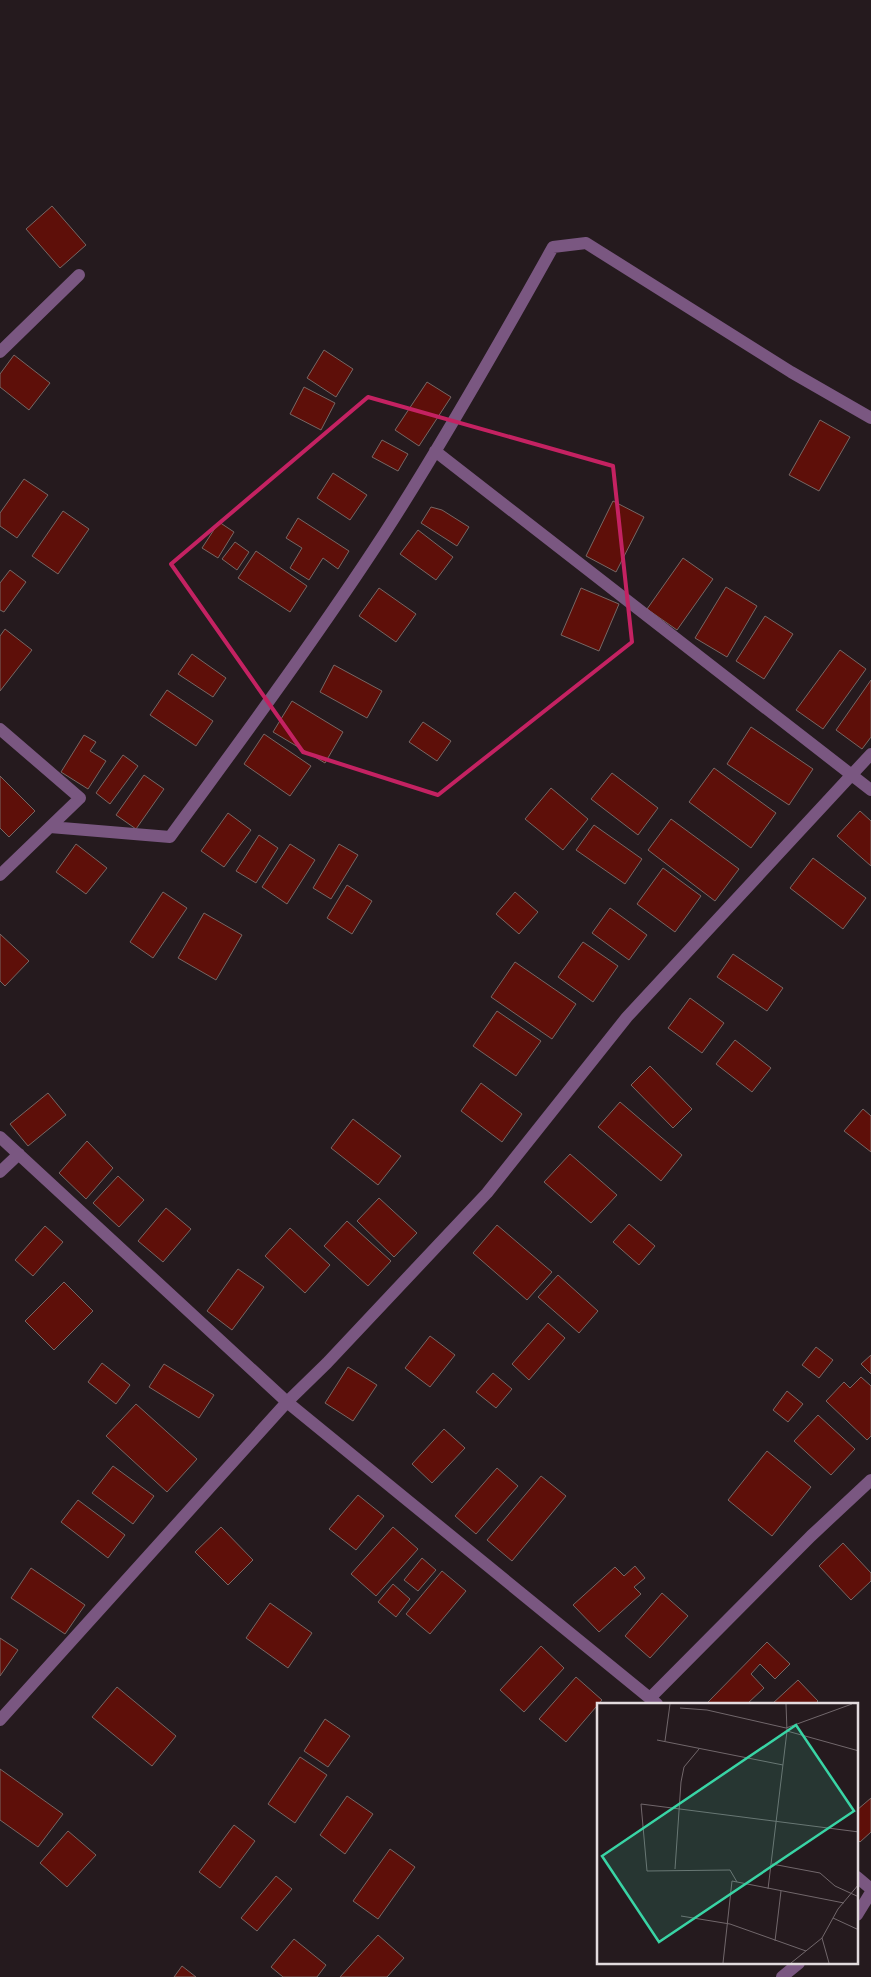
<svg xmlns="http://www.w3.org/2000/svg" width="871" height="1977" font-family="Quicksand,sans-serif">
<style>
.building{fill:#5e0f09;stroke:#766764}
.lines{fill:none;stroke-linecap:round;stroke-linejoin:round}
.street{stroke:#7a5781;stroke-width:12}
.marked{fill:none;stroke:#c42262;stroke-width:4;stroke-linejoin:round}
.inset-road{fill:none;stroke:#71676b;stroke-width:1}
.view{fill:#39d4a5;fill-opacity:0.15;stroke:#39d4a5;stroke-width:2.5}
.inset-edge{fill:none;stroke:#e3dbde;stroke-width:2.5}
</style>
<rect width="100%" height="100%" fill="#251a1e"/>
<path class="building" d="M52 206 86 245 60 268 26 229Z
M324 350 353 369 336 397 307 378Z
M14 355 50 383 29 410 0 387V374Z
M427 382 451 397 419 446 395 430Z
M304 387 335 403 321 430 290 414Z
M820 420 850 437 819 491 789 475Z
M382 440 408 454 398 471 372 457Z
M333 473 367 495 350 520 317 498Z
M24 479 48 495 17 538 0 526V513Z
M613 501 644 517 616 572 586 556Z
M431 507 442 510 469 527 457 546 421 523Z
M63 511 89 529 58 574 32 556Z
M298 518 349 551 338 569 323 558 309 580 290 568 302 548 286 538Z
M219 522 234 532 218 558 202 548Z
M418 530 453 557 436 580 400 554Z
M235 542 249 552 237 570 222 559Z
M256 551 307 586 290 612 238 578Z
M683 558 713 579 677 630 647 609Z
M10 570 26 582 4 612 0 610V583Z
M726 587 757 606 727 657 695 638Z
M379 588 416 614 396 642 359 616Z
M581 588 619 604 599 651 561 635Z
M765 616 793 634 764 679 736 661Z
M5 629 32 650 0 691V636Z
M840 650 866 669 823 729 796 710Z
M192 654 226 678 213 697 178 674Z
M334 665 382 691 367 718 320 692Z
M871 680V737L862 749 836 730Z
M167 690 213 721 196 746 150 715Z
M292 701 343 732 325 763 273 732Z
M423 722 451 741 437 761 409 742Z
M751 727 813 769 789 805 727 764Z
M264 734 311 766 290 796 244 764Z
M84 735 96 742 90 751 106 761 88 789 61 772Z
M123 755 138 766 110 804 96 793Z
M714 768 776 813 751 848 689 802Z
M612 773 658 808 638 835 591 799Z
M144 775 164 789 136 829 116 815Z
M0 776 35 811 9 837 0 828Z
M551 788 588 819 563 850 525 819Z
M860 811 871 821V866L837 836Z
M228 813 251 830 224 867 201 851Z
M671 819 739 869 715 901 648 850Z
M594 825 642 859 625 884 576 850Z
M259 835 278 848 256 883 236 871Z
M76 844 107 868 86 894 56 872Z
M290 844 315 860 287 904 262 887Z
M339 844 358 855 331 899 313 888Z
M813 858 866 898 843 929 790 888Z
M663 868 701 896 675 932 637 904Z
M347 885 372 901 352 934 327 918Z
M163 892 187 908 153 958 130 942Z
M515 892 538 912 519 934 496 914Z
M610 908 647 935 629 960 592 933Z
M204 913 242 935 216 980 178 958Z
M0 934 29 961 5 986 0 981Z
M583 942 618 966 593 1002 558 977Z
M733 954 783 988 767 1011 717 977Z
M515 962 576 1004 552 1039 491 997Z
M690 998 724 1023 702 1053 668 1028Z
M497 1011 541 1041 516 1076 473 1046Z
M735 1040 771 1068 752 1092 716 1064Z
M650 1066 692 1109 673 1128 631 1085Z
M481 1083 522 1114 502 1142 461 1111Z
M48 1093 66 1115 28 1146 10 1124Z
M620 1102 682 1155 661 1181 598 1127Z
M863 1109 871 1116V1152L844 1131Z
M353 1119 401 1156 378 1185 331 1148Z
M87 1141 113 1168 86 1199 59 1173Z
M570 1154 617 1195 591 1223 544 1182Z
M118 1176 144 1200 119 1227 93 1203Z
M379 1198 417 1233 394 1257 357 1221Z
M166 1208 191 1229 163 1262 138 1241Z
M347 1221 391 1261 368 1286 324 1246Z
M629 1224 655 1246 639 1265 613 1242Z
M497 1225 552 1272 527 1300 473 1253Z
M45 1226 63 1242 33 1276 15 1260Z
M290 1228 330 1265 305 1293 265 1256Z
M238 1269 264 1287 232 1330 207 1311Z
M558 1275 598 1311 579 1333 538 1297Z
M64 1282 93 1311 54 1350 25 1321Z
M548 1323 565 1338 529 1380 512 1364Z
M430 1336 455 1355 430 1387 405 1368Z
M816 1347 833 1360 819 1378 802 1365Z
M871 1355V1374L861 1364Z
M102 1363 130 1385 116 1404 88 1382Z
M164 1364 214 1395 199 1418 149 1387Z
M348 1367 377 1385 353 1421 325 1403Z
M493 1373 512 1389 496 1408 476 1392Z
M861 1377 871 1386V1436L867 1440 826 1401 844 1382 850 1388Z
M787 1391 803 1404 788 1422 773 1410Z
M136 1404 197 1459 167 1492 106 1436Z
M818 1415 855 1449 831 1475 794 1441Z
M444 1429 465 1448 432 1483 412 1464Z
M767 1451 811 1487 772 1536 728 1500Z
M113 1466 154 1496 133 1524 92 1493Z
M497 1468 518 1486 476 1534 455 1516Z
M541 1476 566 1496 512 1561 487 1540Z
M358 1495 384 1516 356 1550 329 1529Z
M78 1500 125 1535 108 1558 61 1522Z
M221 1527 253 1560 228 1585 195 1552Z
M393 1527 418 1549 376 1596 351 1574Z
M843 1543 871 1573V1581L851 1600 819 1566Z
M422 1558 436 1570 418 1591 404 1580Z
M635 1566 645 1578 634 1587 641 1594 599 1632 573 1605 615 1567 624 1576Z
M31 1568 85 1605 65 1634 11 1598Z
M442 1571 466 1591 430 1634 406 1614Z
M393 1584 410 1599 396 1617 378 1602Z
M662 1593 688 1616 650 1658 625 1636Z
M270 1603 312 1633 288 1668 246 1638Z
M0 1638 18 1650 0 1676Z
M767 1642 790 1664 775 1679 760 1664 751 1674 764 1688 747 1704H710L708 1702Z
M541 1646 564 1668 524 1712 500 1690Z
M576 1677 602 1700 566 1742 539 1719Z
M798 1680 818 1701 815 1704H772Z
M117 1687 176 1736 152 1766 92 1717Z
M325 1719 350 1736 328 1767 304 1751Z
M300 1757 327 1775 295 1823 268 1804Z
M0 1769 63 1814 38 1847 0 1820Z
M347 1796 373 1814 345 1854 320 1835Z
M871 1798V1832L860 1842 857 1839V1810Z
M234 1825 255 1841 220 1888 199 1872Z
M68 1831 96 1855 67 1887 40 1863Z
M390 1849 415 1867 378 1919 353 1901Z
M276 1876 292 1889 257 1931 241 1918Z
M378 1935 404 1958 387 1977H340Z
M294 1939 326 1965 317 1977H283L271 1967Z
M182 1966 196 1977H174Z"/>
<g class="lines">
<path class="street" d="M0 352 79 275
M435 451 871 790
M0 729 80 798 0 875
M50 827 170 837C243 737 317 637 384 534 444 441 499 344 553 247L586 243 791 372 871 418
M0 1137 287 1402 657 1704
M0 1172 19 1154
M650 1698 811 1536 871 1480
M0 1720 287 1402 327 1363 487 1193 627 1017 871 754
M857 1877 871 1889
M857 1915 871 1892
M782 1977 799 1963"/>
</g>
<path class="marked" d="M368 397 613 466 632 642 438 795 303 752 171 564Z"/>
<g transform="translate(597 1703)">
<rect width="261" height="261" fill="#251a1e"/>
<path class="inset-road" d="M189 1 190 28 262 48M83 5 110 7 189 25 255 1M60 37 186 62M68 38 73 1M175 161 223 170 238 183 262 194M78 166 84 79 87 64 102 46M140 179 133 167 50 168 44 101 262 129M171 186 190 28M84 213 133 221 209 248M236 215 262 227M178 238 184 188M126 260 135 178 247 200M194 260 225 235M232 260 225 235 241 206 262 181"/>
<path class="view" d="M199 22 257 108 62 239 5 153Z"/>
<rect width="261" height="261" class="inset-edge"/>
</g>
</svg>
